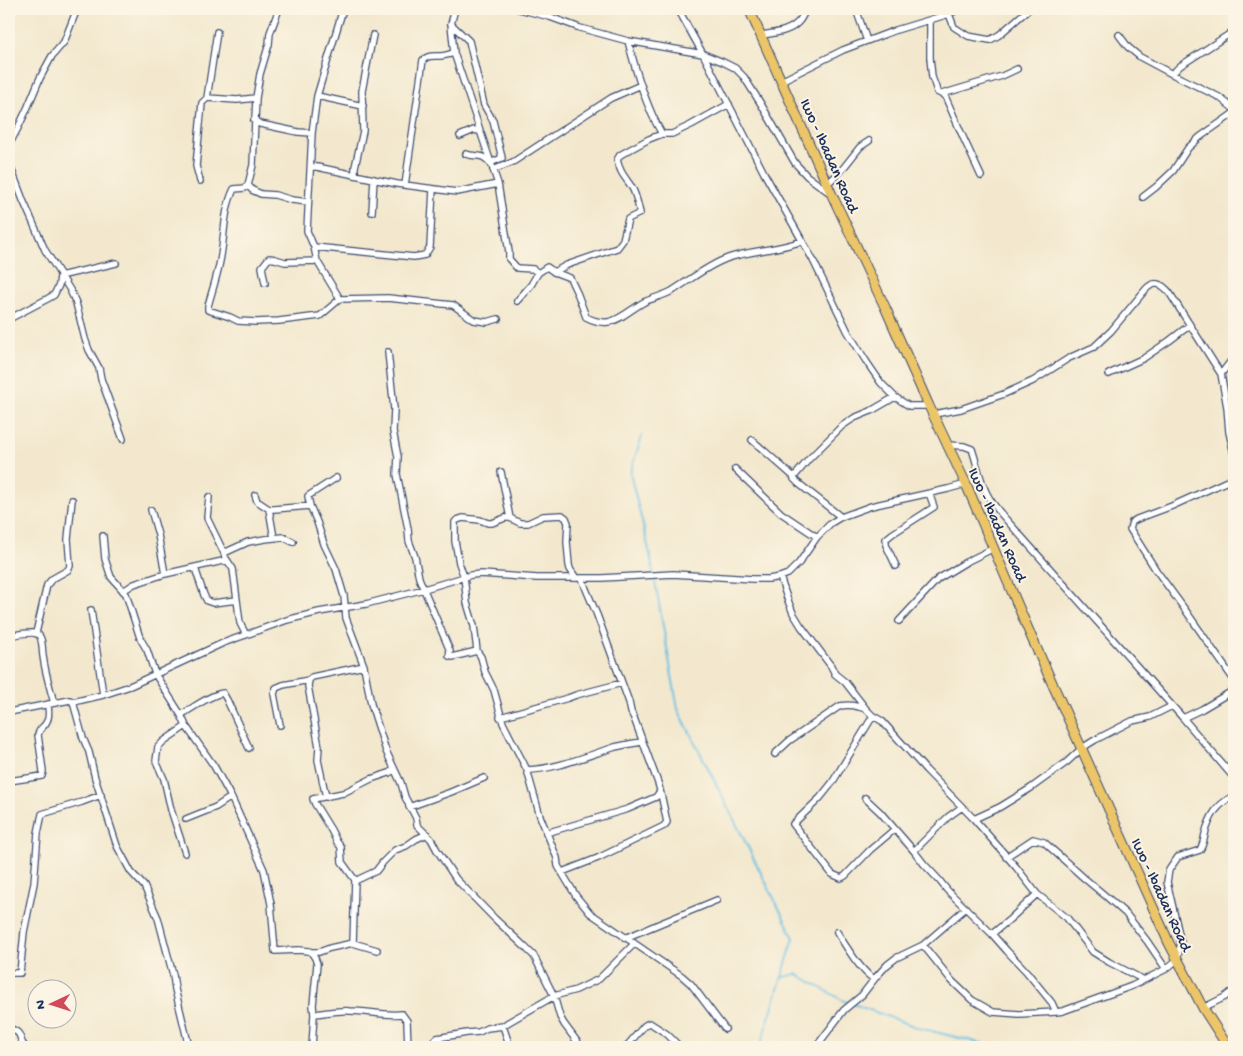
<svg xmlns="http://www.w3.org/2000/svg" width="1243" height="1056" font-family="'Gochi Hand',sans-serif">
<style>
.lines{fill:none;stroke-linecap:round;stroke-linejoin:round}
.stream{stroke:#65bfe3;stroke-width:2}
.street-casing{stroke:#3b4b6f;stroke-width:8}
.primary-casing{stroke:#3b4b6f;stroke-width:11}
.street{stroke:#fff;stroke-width:5.5}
.primary{stroke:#edc569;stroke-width:9}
.labels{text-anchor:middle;stroke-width:4;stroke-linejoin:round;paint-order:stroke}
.street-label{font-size:16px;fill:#1b2f5e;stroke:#fcf5e5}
</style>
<rect width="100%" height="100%" fill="#fcf5e5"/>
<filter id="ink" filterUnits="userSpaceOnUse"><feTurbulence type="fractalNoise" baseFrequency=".02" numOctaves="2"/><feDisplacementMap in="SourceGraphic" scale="10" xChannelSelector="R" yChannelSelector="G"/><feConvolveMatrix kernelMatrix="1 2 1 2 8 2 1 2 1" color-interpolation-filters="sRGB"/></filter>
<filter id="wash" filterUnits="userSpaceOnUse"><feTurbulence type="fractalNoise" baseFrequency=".0096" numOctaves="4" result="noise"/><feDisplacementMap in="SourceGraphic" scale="20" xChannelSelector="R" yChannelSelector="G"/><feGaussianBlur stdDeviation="1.12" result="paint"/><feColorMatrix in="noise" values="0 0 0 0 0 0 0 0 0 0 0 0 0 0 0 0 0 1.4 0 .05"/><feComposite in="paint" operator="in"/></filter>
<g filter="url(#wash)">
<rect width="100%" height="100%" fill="#f3e8ce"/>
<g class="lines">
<path class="stream" d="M642 436 630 473 650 554 678 709 794 938 760 1047
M783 977 797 974 842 1000 919 1028 984 1044"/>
</g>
</g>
<g filter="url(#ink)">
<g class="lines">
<defs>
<path id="street" d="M279 9 270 33 269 44 260 74 256 98 253 165 248 185 245 188 234 189C223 211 225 237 220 261 217 277 212 291 208 306V310L230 317 238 321 256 322 279 321 320 316 340 299 317 261 314 247 307 231 312 133 317 96 343 9
M455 9 451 24 454 53 498 184 509 252V259L517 268 533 269 538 273 547 267 554 272 570 278 578 295 586 317C592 320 600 323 608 322 619 321 633 308 644 302 653 298 663 296 672 291 690 280 708 265 728 258 752 250 778 250 802 241
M519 9 550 17 580 28 628 41 703 54 723 62 735 68 744 77 761 104 795 163 807 176 830 193
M678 9 703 54 764 173 813 260 848 332 866 361 881 383 895 397 909 406H929
M856 9 867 41
M949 14 954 27 968 36 990 40 999 35 1029 9
M930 20V58L932 77 936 88 937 92 945 96 963 137 981 176
M451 24 469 41 484 105 493 121 502 158 490 163C481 152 476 158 466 154
M761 35C775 33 791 32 800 20 803 16 804 12 807 9
M1119 35 1128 47 1140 57 1172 74 1219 97 1234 109
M628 41C636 72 646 107 662 134
M1172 74 1180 66 1234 31
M781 81 843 50 896 30 949 14 959 9
M942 94 1002 76 1017 69
M317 96 363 106
M207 98 217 32
M254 120 260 124 265 125 298 132 312 133
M460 136 474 130 479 131
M9 145 18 128 27 109 40 78 52 56 64 42 77 9
M9 163 23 200 45 250 70 290 76 303 85 339 89 350 99 368 101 379 123 439
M311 167H317L374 179 372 212
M493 170 513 162 611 98 641 85
M355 175V167L363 131 362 91 373 35
M373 179 397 184 457 192 498 184
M200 181 196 166 202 103 207 98 237 100 256 98
M827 184 841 171 860 147 869 141
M248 185 252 190 261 194 275 195 292 200 308 202
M405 185 423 60C429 55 432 56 440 56 445 56 449 54 454 53
M1143 197 1156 187 1173 171 1188 148 1200 137 1234 113
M314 247 414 257 425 255 430 247 433 189
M554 272 567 265 617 248 623 240 628 219 640 213C638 205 636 193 631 186 624 176 620 172 617 160L620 155 649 139 662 134H672L691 125 729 104
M60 276 116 263
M265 283 262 267 269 258 275 259 285 262 317 261
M340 299 388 298 453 305 474 320 487 322 498 319
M517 301 531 285 538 273
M9 319 47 299 54 295 59 285 60 276
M388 352 394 409 393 431 398 457 397 474 408 529 409 541 415 557 419 578 450 651 449 656 452 657 477 651
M1109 374 1144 358 1169 341 1190 325
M1221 374 1231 361 1234 359
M934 414 961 409 1004 394 1033 381 1069 358 1094 347 1111 331 1146 289C1155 280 1162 284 1169 292L1221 374 1227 407 1229 432 1234 454
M752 440 794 477
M947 445 964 446 972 449C977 464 980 480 987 494 991 502 997 509 1003 516L1183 718 1234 778
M735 469 781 513 817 537
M501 472 510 518
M336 478 308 496 310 506 317 522 324 544 336 569 344 596 346 618 364 666 371 704 386 751 401 783 405 797 416 818 417 825 431 839 437 850 456 879 495 919 525 947 534 956 554 996 560 1017 564 1024 581 1047
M1234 478 1172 506 1137 519 1132 522 1130 529 1156 570 1186 611 1234 680
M255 495 257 501 269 509H274L310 506
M209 497 207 518 224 553 225 557 233 569 240 623 246 635
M269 509 274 538
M151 510 158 535 165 574
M841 517 798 483 794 479V477L809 459 842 426 854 418 871 411 895 397
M103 536 105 559 111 577 126 594 140 638 147 650 155 674 181 715 186 726 214 766 231 797 264 870 271 904 275 951 298 950 309 951 311 952 315 958 317 964 313 1005 314 1014 312 1047
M224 553 248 542 265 539 283 537 293 542
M896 566 886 545V539L892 534 934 507 929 493
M195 568 204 595 207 601 213 603 237 600
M780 577 787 598 793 613 801 626 831 666 835 674 845 682 866 709 873 716 882 721 926 770 974 819 1016 867 1037 894 1067 918 1093 952 1109 962 1144 980
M576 578 570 569 569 565 567 542 568 523 566 518 562 515 543 516 528 523H520L510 518H505L492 523H488L480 520 463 518 457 520 455 522V541L459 563 464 577 467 603 474 626 477 651 481 657 485 672 494 690 503 723 527 770 540 816 557 858 558 866 576 896 590 913 682 976 691 984 725 1029
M123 591 134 584 165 574 227 560
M91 610 103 695
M899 621 938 579 966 562 994 548
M36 633 47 585 52 579 68 570 70 566 68 539 72 500
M9 636C15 635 32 631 37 634 43 636 42 650 43 656 45 672 50 688 54 703
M73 702 83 738 89 752 95 778 117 846 131 872 144 886 158 918 173 975 175 989 189 1047
M9 712 70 700 73 702 103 695 130 686 223 643 287 620 319 612 366 604 424 589 471 575 481 574 537 578H602L673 574 753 579H769L780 577 788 574 799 563 817 537 831 523 841 517 871 506 948 489 966 484
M181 715C191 709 211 694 223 693L227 700 249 748
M873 716 832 783 820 798 793 824 832 874 841 878 845 876 870 850 895 829
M500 717 568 698 576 695 622 683
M1183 718 1202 709 1234 690
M280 725 274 694 276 688 283 685 309 680
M775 754 789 741 840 706C850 704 856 706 866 709
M394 769 389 773 371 779 343 793 313 799 315 804 331 830 337 842 341 847 342 862 355 880H357L376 871 383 862 395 850 406 846 416 839 427 834
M1227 769 1234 765
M527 770C554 770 589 755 615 747 624 745 633 743 642 742
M9 781 42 776 43 771 38 735C39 728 45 727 47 721 50 716 48 710 48 704
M326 797 318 760 319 747 308 686 309 680 312 677 364 666
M865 798 880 812 914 851 924 864 939 880 947 890 992 934 1007 951 1026 971 1052 1003 1056 1012 1063 1011 1132 986 1166 969 1177 960 1181 943 1167 882 1169 870 1178 857 1200 850C1203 845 1204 840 1205 834 1210 816 1217 804 1234 796
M409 807 451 792 484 778
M186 819 216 807 231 797
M974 819 1000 807 1031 788 1067 762 1082 748 1095 740 1132 721 1150 717 1172 706
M546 833 628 809 656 797 659 793
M914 851 948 817 962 807
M185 853 171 810 164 779 156 761 158 747 164 741 186 726
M1006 857 1033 839 1044 842 1084 878 1108 898 1126 914 1147 941 1166 969
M562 872 598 858 664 826 667 822C664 809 662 796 658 783L634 718 631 712 629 702 597 615 586 589 582 578
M837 932C845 945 861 972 874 979
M992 934 1010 919 1037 894
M625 938 717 900
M353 943 355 880
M923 945 952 981 972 1000 993 1012 1019 1014 1056 1012
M311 952H319L330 948 353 943 377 950
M9 973H20L24 932 34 883 38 833 42 814 82 802 101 795
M1203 1008 1225 997 1234 990
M314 1014C326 1013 338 1010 350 1011 368 1011 385 1016 402 1014L407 1021 408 1047
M503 1026 510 1047
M9 1028C25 1034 17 1038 25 1047
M430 1047 434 1040 437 1038 467 1033 479 1032 487 1028 503 1026 507 1023 554 996 576 990 599 979 634 944
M626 1047 644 1026 647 1024 650 1023 667 1034 680 1047
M816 1047 844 1010 862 995 876 977 887 965 896 958 923 945 966 908"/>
<path id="primary" d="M749 9 832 195 885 307 929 406 966 484 1031 636 1169 943 1203 1008 1228 1047"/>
</defs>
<use href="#street" class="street-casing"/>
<use href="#primary" class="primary-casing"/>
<use href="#street" class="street"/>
<use href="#primary" class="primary"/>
</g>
</g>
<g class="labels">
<g class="street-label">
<text transform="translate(831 155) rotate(66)" y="6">Iwo - Ibadan Road</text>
<text transform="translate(999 524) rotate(66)" y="6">Iwo - Ibadan Road</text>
<text transform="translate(1163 894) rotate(65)" y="6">Iwo - Ibadan Road</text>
</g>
</g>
<rect width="1243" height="1056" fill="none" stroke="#fcf5e5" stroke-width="30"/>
<g transform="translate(52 1004) rotate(266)"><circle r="24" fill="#fcf5e5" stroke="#a2a6af"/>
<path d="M0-4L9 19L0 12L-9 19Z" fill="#d1495b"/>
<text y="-8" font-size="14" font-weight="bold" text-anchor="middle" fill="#1b2f5e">N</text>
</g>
</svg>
